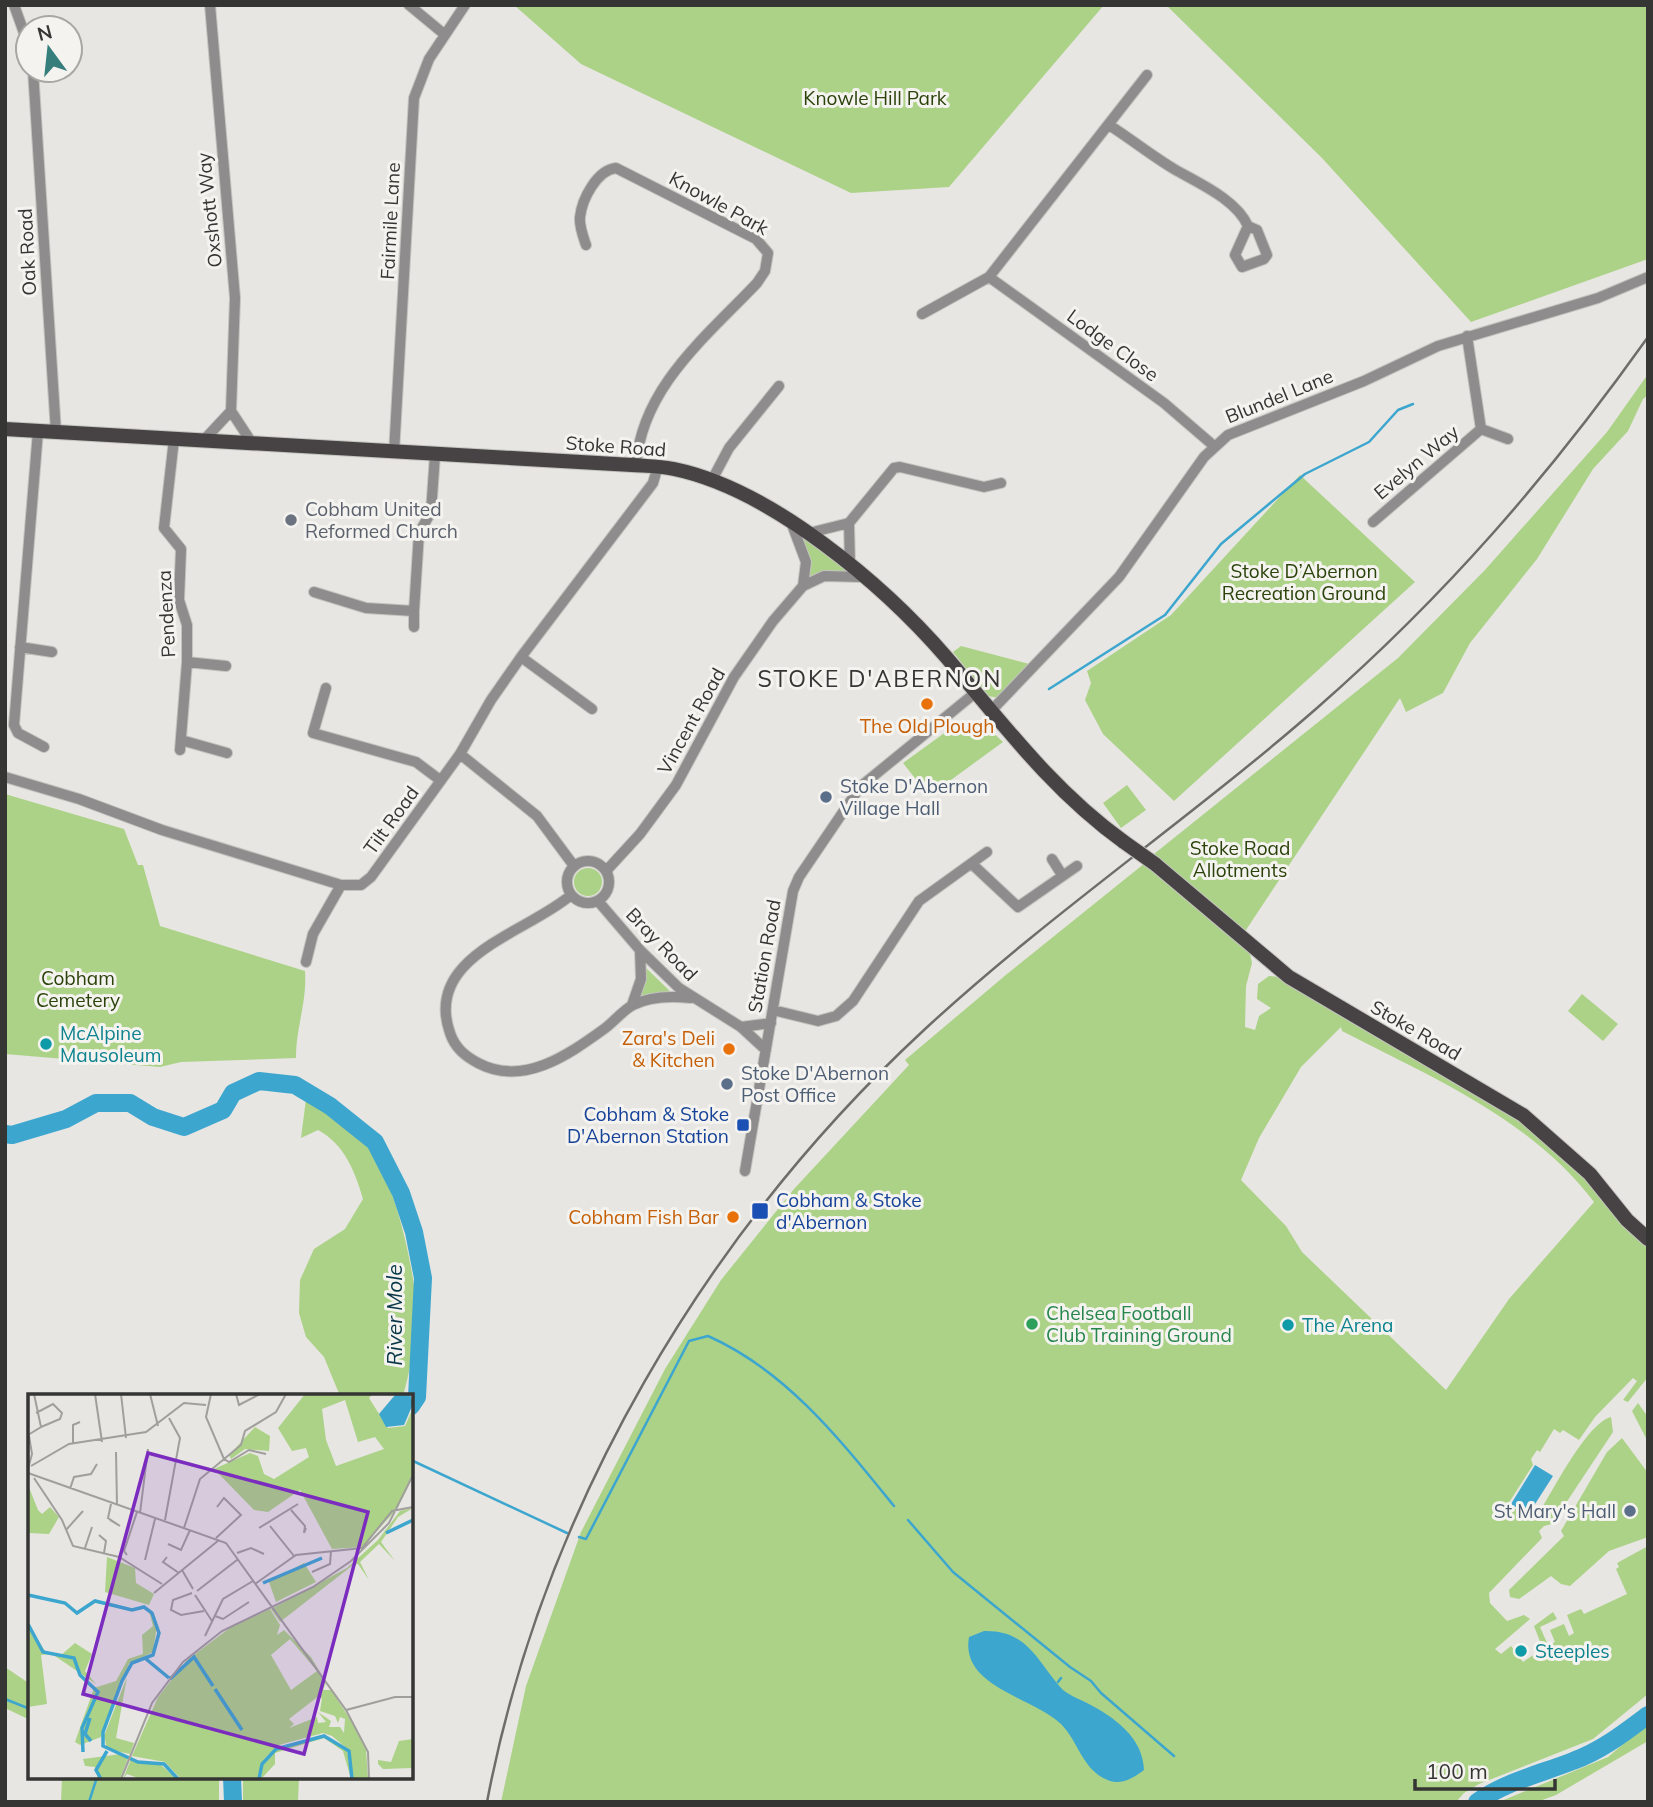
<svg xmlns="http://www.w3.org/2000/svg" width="1653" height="1807" font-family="Mulish,sans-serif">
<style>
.green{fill:#acd287;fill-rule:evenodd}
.water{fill:#3da6cf}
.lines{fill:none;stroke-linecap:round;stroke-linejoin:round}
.stream{stroke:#3da6cf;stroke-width:2.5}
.river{stroke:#3da6cf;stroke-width:18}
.minor-casing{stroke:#c3c3bf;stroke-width:12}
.major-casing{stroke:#c3c3bf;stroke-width:16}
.minor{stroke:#8e8c8c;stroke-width:10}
.major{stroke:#474344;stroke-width:14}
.rail{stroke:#6d6d6a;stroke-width:2.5}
.major-bridge-casing{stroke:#c3c3bf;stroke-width:16;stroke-linecap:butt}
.major-bridge{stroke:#474344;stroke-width:14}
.worship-dot{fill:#6b7280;stroke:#f4f3ef;stroke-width:2.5}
.food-dot{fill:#e8710a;stroke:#f4f3ef;stroke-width:2.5}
.service-dot{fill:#5c6f8a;stroke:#f4f3ef;stroke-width:2.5}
.culture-dot{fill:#0f9aa8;stroke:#f4f3ef;stroke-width:2.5}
.transit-dot{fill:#1a4fb4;stroke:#f4f3ef;stroke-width:2.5}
.leisure-dot{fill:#2e9e5b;stroke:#f4f3ef;stroke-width:2.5}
.labels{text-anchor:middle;stroke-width:6;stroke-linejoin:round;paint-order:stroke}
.park-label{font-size:19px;fill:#2b430b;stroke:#f4f3ef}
.street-label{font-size:19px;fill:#353533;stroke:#f4f3ef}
.worship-label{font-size:19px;fill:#5b616d;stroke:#f4f3ef;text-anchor:start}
.food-label{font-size:19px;fill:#c56008;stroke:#f4f3ef;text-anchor:end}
.service-label{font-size:19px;fill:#4e5e75;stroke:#f4f3ef;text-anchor:start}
.culture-label{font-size:19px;fill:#0d838f;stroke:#f4f3ef;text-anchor:start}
.transit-label{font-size:19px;fill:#164399;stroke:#f4f3ef;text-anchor:end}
.leisure-label{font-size:19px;fill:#27864d;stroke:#f4f3ef;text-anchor:start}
.water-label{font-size:21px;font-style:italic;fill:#063647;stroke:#f4f3ef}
.quarter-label{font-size:23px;letter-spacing:2px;fill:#353533;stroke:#f4f3ef}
.inset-river{fill:none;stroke:#3da6cf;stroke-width:3.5}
.inset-road{fill:none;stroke:#a09f9c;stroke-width:2}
.view{fill:#7b2cbf;fill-opacity:0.15;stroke:#7b2cbf;stroke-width:3.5}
.inset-edge{fill:none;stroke:#353533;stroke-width:3.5}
</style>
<rect width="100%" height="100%" fill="#e7e6e2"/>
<path class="green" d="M514 5H1104L949 187 851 193 581 64Z
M1166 5H1648V259L1471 322 1322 158Z
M1648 374V395L1643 399 1628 431 1593 469 1537 559 1470 643 1443 693 1406 712 1400 698 1244 933 1154 854 1398 658 1485 570 1607 432Z
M1300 475 1415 582 1174 801 1103 734 1085 700 1091 683 1087 671 1171 615Z
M800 533 851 573 808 579 809 556Z
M961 646 1033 665 999 698 988 696 953 652Z
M961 721 982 722 1003 742 929 796 903 763Z
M1127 785 1146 810 1121 828 1103 803Z
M5 794 124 829 138 865H143L160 926 305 971C307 1004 296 1026 296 1058L181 1062 160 1067 5 1054Z
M1145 863 1250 954 1252 963 1246 986 1245 1027 1255 1030 1259 1016 1271 1008 1257 999 1258 984 1269 976 1279 977 1415 1054 1553 1142 1648 1244V1377L1628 1402 1623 1400 1637 1381 1633 1378 1595 1417 1579 1440 1563 1430 1560 1433 1554 1429 1540 1452 1537 1450 1531 1459 1533 1465 1508 1504 1534 1521C1550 1497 1585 1424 1611 1417L1613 1432 1552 1524 1544 1526 1539 1531 1542 1538 1489 1593 1490 1603 1507 1621 1524 1615 1530 1619 1495 1649 1501 1654 1511 1646 1523 1662 1535 1654 1538 1659 1544 1652 1534 1626 1553 1612 1557 1619 1540 1627 1548 1645 1555 1642 1550 1630 1564 1624 1569 1636 1574 1633 1567 1615 1581 1609 1584 1614 1627 1594 1616 1569 1619 1567 1617 1563 1648 1546V1694L1593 1739 1479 1784 1464 1793 1456 1802H501L526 1686 581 1532 665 1369 721 1280 794 1189 909 1065 905 1060 1007 974ZM1341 1027 1342 1031C1433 1078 1531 1119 1594 1202L1509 1299 1446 1390 1302 1252 1286 1226 1241 1180 1259 1138 1301 1067Z
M574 882a14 14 0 1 1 28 0a14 14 0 1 1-28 0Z
M645 967 673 994 639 1000Z
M1582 994 1618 1024 1603 1041 1568 1011Z
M306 1099C326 1112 350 1126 366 1144 393 1173 412 1261 416 1301 418 1330 411 1368 403 1396H340L324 1357 306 1337 299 1313 300 1280 314 1249 345 1229 363 1199C355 1171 344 1144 318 1130L301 1138Z
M1638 1403 1648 1417V1442L1632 1411Z
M1622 1438 1648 1473V1537L1609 1551 1570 1586 1561 1584 1551 1576 1519 1599 1510 1597 1509 1590 1564 1536 1561 1531 1607 1452Z
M5 1667 30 1684V1720L5 1708Z
M1648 1723V1741L1556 1795 1537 1802H1499L1608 1757Z
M62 1777H219V1802H61Z
M243 1777H299L298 1802H243Z"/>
<path class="water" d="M1535 1465 1553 1476 1528 1515 1511 1504Z
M984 1631C1029 1630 1037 1662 1063 1690 1069 1695 1079 1699 1087 1703 1114 1717 1143 1737 1144 1770 1135 1777 1122 1785 1110 1781 1082 1771 1079 1742 1061 1724 1033 1697 960 1687 969 1637Z"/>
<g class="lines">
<path class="stream" d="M1049 689 1165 615 1221 544 1305 474 1369 442 1398 410 1413 404
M411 1460 567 1533
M908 1520 953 1572 1070 1667 1091 1681 1101 1693 1174 1756
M579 1537 586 1539 689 1341 708 1336C787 1371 841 1441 894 1506
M1058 1682 1061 1678
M5 1699 30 1709
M89 1802 97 1777"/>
<path class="river" d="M5 1134 12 1135 66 1119 96 1103H130L153 1117 184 1127 223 1110 233 1093 259 1081 295 1085 330 1106 375 1142 401 1193 414 1232 423 1278 417 1397 411 1406
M232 1777 233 1802
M1477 1802C1507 1781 1540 1774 1573 1761 1601 1751 1624 1733 1648 1715"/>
<defs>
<path id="minor" d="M14 5 28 44
M210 5 235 298 231 411 252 443
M409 5 444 34
M33 70 56 432
M1109 125C1131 139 1152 156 1174 169 1198 183 1236 199 1248 226L1235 255 1242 267 1264 259 1267 255 1257 230 1248 226
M586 245C583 236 579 226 580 217 582 199 597 170 616 168L756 239 768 253 765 271 757 283C706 337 642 387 636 465
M989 277 1164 403 1214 446
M922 314 989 277 1147 75
M1481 429 1508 439
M38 431 14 725 18 733 44 747
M174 439 164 528 181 549 179 600 187 625V662L180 750
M203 441 231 411
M394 453 414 98 429 59 465 5
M712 480 729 448 779 386
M791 522 806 562 803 586
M1373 522 1481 429 1467 336
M849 523 850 566
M809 533 849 523 894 468 900 467 984 487 1001 483
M314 592 366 608 414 611 419 533 431 512 435 455
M414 627V611
M20 647 52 652
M521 657 592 709
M187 662 226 666
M326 688 313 733 416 762 440 780
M990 712 1119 577 1204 457 1228 435 1364 381 1438 346 1598 298 1648 277
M181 740 227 753
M460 754 537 816 574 866
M5 777 79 799 162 830 341 885H361L371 877 460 754 491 700 521 657 653 483 658 466
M1052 859 1062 875
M567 882a21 21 0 1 1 42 0a21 21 0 1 1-42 0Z
M972 864 1018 907 1077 866
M606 871 640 834 676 785 734 677 773 621 803 586 824 576 862 577
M571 895C527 933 423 956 450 1033 455 1048 465 1056 478 1063 523 1087 568 1055 604 1029 614 1022 623 1010 633 1005 650 996 673 996 691 998
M598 901 640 950 679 988 741 1027 766 1050
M306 962 313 934 341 885
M632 1005 641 979 640 950
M773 1010 818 1021 836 1016 853 1001 919 901 987 852
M741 1027 771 1023
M745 1171 793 891 799 877 860 787 975 693"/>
<path id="major" d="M5 429 632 465C646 466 660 466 674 469 771 489 884 585 947 658 1003 724 1053 791 1124 842
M1155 864 1289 977 1523 1115 1590 1174 1627 1220 1648 1239"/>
</defs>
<use href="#minor" class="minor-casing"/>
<use href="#major" class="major-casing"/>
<use href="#minor" class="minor"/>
<use href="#major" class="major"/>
<path class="rail" d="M487 1802C543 1508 705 1233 924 1030 1048 915 1190 819 1317 708 1446 595 1549 476 1648 337"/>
<defs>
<path id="major-bridge" d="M1124 842 1155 864"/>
</defs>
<use href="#major-bridge" class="major-bridge-casing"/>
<use href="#major-bridge" class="major-bridge"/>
</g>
<circle class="worship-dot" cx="291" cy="520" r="7"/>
<g class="food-dot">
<circle cx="927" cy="704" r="7"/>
<circle cx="729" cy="1049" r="7"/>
<circle cx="733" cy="1217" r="7"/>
</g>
<g class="service-dot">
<circle cx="826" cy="797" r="7"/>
<circle cx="727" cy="1084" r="7"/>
<circle cx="1630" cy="1511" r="7"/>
</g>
<g class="culture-dot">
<circle cx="46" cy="1044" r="7"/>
<circle cx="1288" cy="1325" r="7"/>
<circle cx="1521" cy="1651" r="7"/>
</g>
<g class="transit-dot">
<rect x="736" y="1118" width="14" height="14" rx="3.5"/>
<rect x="751" y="1202" width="18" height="18" rx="3.5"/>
</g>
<circle class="leisure-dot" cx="1032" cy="1324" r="7"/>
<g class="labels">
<g class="park-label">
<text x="875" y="105">Knowle Hill Park</text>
<text x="1304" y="578">Stoke D’Abernon<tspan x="1304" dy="22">Recreation Ground</tspan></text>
<text x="1240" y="855">Stoke Road<tspan x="1240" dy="22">Allotments</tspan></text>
<text x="78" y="985">Cobham<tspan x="78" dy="22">Cemetery</tspan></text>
</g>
<g class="street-label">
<text transform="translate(719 203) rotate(29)" y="7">Knowle Park</text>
<text transform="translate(209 210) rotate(-96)" y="7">Oxshott Way</text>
<text transform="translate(390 221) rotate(-87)" y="7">Fairmile Lane</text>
<text transform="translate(27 252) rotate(-93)" y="7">Oak Road</text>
<text transform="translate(1113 345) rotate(36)" y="7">Lodge Close</text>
<text transform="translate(1279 396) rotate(-22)" y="7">Blundel Lane</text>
<text transform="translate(616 446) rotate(4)" y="7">Stoke Road</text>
<text transform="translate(1416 462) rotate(-40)" y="7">Evelyn Way</text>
<text transform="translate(166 614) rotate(-93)" y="7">Pendenza</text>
<text transform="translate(691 721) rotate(-61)" y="7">Vincent Road</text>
<text transform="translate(391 820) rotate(-54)" y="7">Tilt Road</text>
<text transform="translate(662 944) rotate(46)" y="7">Bray Road</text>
<text transform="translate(764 956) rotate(-80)" y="7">Station Road</text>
<text transform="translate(1416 1030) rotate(30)" y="7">Stoke Road</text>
</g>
<g class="worship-label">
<text x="305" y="516">Cobham United<tspan x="305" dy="22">Reformed Church</tspan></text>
</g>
<g class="food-label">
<text x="927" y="733" text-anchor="middle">The Old Plough</text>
<text x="715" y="1045">Zara's Deli<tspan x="715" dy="22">&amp; Kitchen</tspan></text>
<text x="719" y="1224">Cobham Fish Bar</text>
</g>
<g class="service-label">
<text x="840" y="793">Stoke D'Abernon<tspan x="840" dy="22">Village Hall</tspan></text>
<text x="741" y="1080">Stoke D'Abernon<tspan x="741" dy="22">Post Office</tspan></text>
<text x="1616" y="1518" text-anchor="end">St Mary's Hall</text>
</g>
<g class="culture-label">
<text x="60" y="1040">McAlpine<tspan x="60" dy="22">Mausoleum</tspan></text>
<text x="1302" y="1332">The Arena</text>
<text x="1535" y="1658">Steeples</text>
</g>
<g class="transit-label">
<text x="729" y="1121">Cobham &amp; Stoke<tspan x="729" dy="22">D'Abernon Station</tspan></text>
<text x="776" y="1207" text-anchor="start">Cobham &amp; Stoke<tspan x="776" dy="22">d'Abernon</tspan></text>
</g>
<g class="leisure-label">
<text x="1046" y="1320">Chelsea Football<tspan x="1046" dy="22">Club Training Ground</tspan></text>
</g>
<g class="water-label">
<text transform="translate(395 1315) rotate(-90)" y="7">River Mole</text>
</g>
<g class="quarter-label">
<text x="880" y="687">STOKE D'ABERNON</text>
</g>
</g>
<g transform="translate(28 1394)">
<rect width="385" height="385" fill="#e7e6e2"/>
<path d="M277 0H345L341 4 360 34 377 32 385 14V78L379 95 369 115 334 153 304 155 272 96 240 118 226 116 186 75 222 59 230 62 236 80 246 85 281 63 278 54 264 57 250 34ZM317 6 330 48 347 43 356 55 308 72 298 46 294 15ZM227 33 242 42 241 57 217 55 203 65 201 61ZM0 91 10 116 14 120 22 113 31 123 21 140 0 139ZM385 114 370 123 353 148 367 167 351 150 332 168 341 186 330 170 325 171 252 228 243 215 319 174 350 146 372 117ZM79 163 107 174 108 189 126 200 121 211 77 198ZM276 169 288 188 248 208 241 188ZM242 215 252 231 249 241 256 236 283 263 298 288 295 296H303L324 328 338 356 340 385H325L322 357 304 342 295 339 251 351 235 366 251 354 298 343 319 355 323 385 315 357 296 344 247 359V370L233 385 235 368 229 385H153L137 368 104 362 130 303 159 266 203 233ZM262 245 289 277 263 296 243 261ZM296 298 289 304H294L292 317 307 322 310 329 312 323 317 325 316 339 312 333H301L303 327 290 318 298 328 290 329 289 323 261 334 266 330 261 325ZM121 217 129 231 125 258 101 270 73 343 52 351 47 348 66 294 88 287 100 265 115 260 114 241 125 232ZM0 231 17 257 32 262 47 249 64 260 57 277 68 290 24 260 13 261 19 310 0 313ZM99 283 88 344 106 349 102 360 79 355 76 342ZM385 345V374L355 375 350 370V366L363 368 371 347ZM93 360 100 364 92 385H70L67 373 57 372 55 365ZM103 365 133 371 149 385H113L99 380 95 385Z" fill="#acd287" fill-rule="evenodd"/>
<path d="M382 0 385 10 376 31 358 33 351 20 367 1Z" fill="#3da6cf"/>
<path class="inset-river" d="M358 139 385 126M235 189 294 164M0 201 37 209 49 219 67 207 104 216 116 213 124 219 131 239 125 261 104 269 94 287 75 338V352L110 368 136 370 150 385M0 230 15 258 46 264 52 281 70 298 54 334 55 358M118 265 141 284M142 285 166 263 185 292M187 295 214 336M62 324 57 340 63 347M73 385 68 376 79 357M231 385 234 370 248 355 296 342 321 357 324 385"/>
<path class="inset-road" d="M67 0 74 48M93 0 98 44M122 0 130 32M183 0 178 23 196 65M208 0 211 11 232 0M8 19 25 10 34 19 32 25 13 33M0 41 13 33 6 0M45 49V31L52 28M88 58 89 111M196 65 201 68 221 56 238 60M3 72 41 50 118 38 156 9 178 11M0 75 4 60 1 42M0 79 198 149 318 316 367 303H385M6 84 34 126 45 152 91 163 134 190M42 95 46 83 63 80 69 70M263 116 277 132 276 139 278 134M112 119 120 55M82 126 92 132 80 124 83 110M137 126 152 44 141 24M242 132 266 162M156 134 172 85 213 51 217 37 248 18 258 0M231 134 270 110M38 136 55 117M71 141 78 147 76 159M188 144 213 121 196 104 189 113M140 150 153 156 162 136M57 154 64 133M209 159 223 154 236 160M99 161 96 157 109 118M139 163 135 168 151 179M117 166 127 125M154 176 165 195M284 178 302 170 303 157M227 190 268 161 334 154 364 117 385 113M169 197 209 166M126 199 191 146M164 199 145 206 143 216 153 221 176 217M167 201 184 227M187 222 195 225 221 208M177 242 195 205 225 187M318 316 340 358 341 385M93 385 124 309 155 268 194 237 285 193 323 167 361 129 385 81"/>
<path class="view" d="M120 59 340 118 276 360 55 300Z"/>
<rect width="385" height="385" class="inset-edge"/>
</g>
<rect width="1653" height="1807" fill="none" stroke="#353533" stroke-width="14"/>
<g transform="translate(49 49) rotate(345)"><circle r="33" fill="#f4f3ef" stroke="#a8a7a4" stroke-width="2"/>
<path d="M0-5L12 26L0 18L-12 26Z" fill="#367e7c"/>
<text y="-10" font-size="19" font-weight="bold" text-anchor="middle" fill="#353533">N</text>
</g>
<path d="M1415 1779v10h140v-10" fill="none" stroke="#353533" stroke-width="3.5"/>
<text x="1426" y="1779" font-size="21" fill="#353533" stroke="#f4f3ef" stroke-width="5" paint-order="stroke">100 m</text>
</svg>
